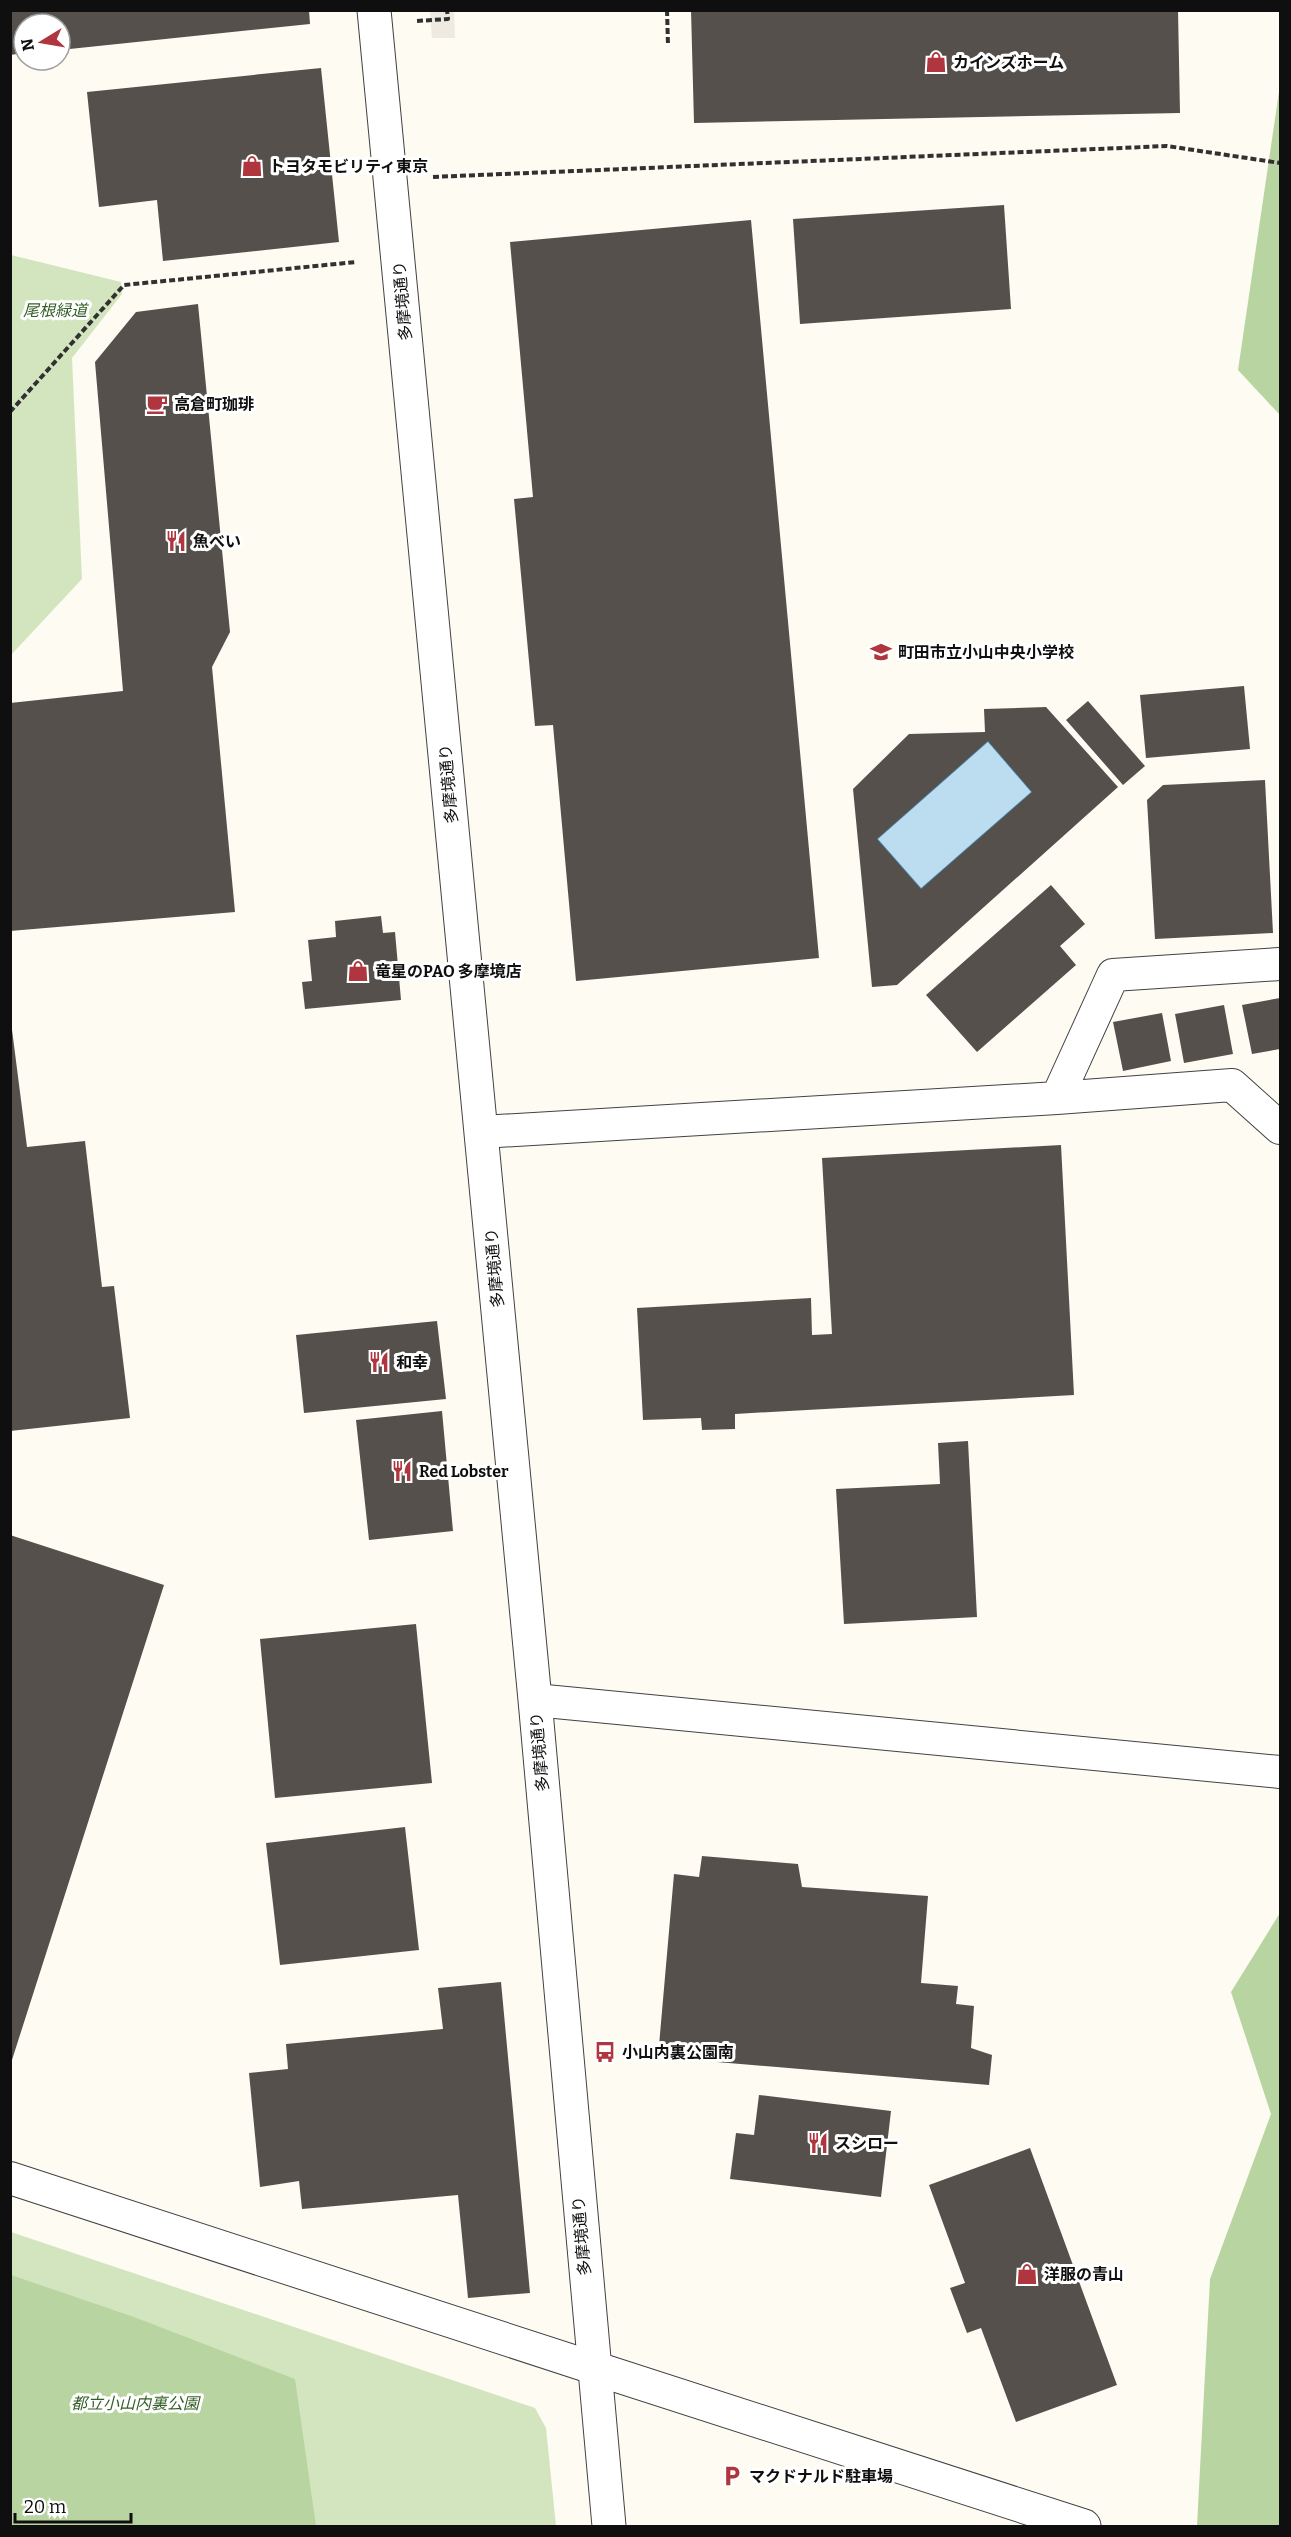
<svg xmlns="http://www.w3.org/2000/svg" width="1291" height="2537" font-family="Bitter,'Noto Sans JP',serif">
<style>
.green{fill:#d3e5bf}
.forest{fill:#b8d4a0}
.plaza{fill:#eeeae1}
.water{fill:#bcddef;stroke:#4b93be;stroke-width:1.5}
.building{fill:#56504c;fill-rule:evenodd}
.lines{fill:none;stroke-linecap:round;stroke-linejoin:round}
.minor-casing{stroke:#424242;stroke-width:34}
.tertiary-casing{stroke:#424242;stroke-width:35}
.path{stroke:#313131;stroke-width:4;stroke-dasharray:6 3;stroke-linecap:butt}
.minor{stroke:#fff;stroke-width:32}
.tertiary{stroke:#fff;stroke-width:33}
.labels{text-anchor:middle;stroke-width:6;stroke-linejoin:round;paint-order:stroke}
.poi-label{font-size:16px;font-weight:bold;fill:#0f0f0f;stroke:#fff;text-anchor:start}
.street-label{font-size:16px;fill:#0f0f0f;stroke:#fff}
.park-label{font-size:16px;font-style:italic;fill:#335f26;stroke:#fff}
</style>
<rect width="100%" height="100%" fill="#fdfbf2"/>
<path class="green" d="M11 255 121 282 122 294 72 358 82 579 11 655Z
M11 2232 535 2408 546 2428 556 2526H11Z"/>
<path class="forest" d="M1280 85V415L1238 370Z
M1280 1913V2526H1197L1210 2279 1271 2114 1231 1992Z
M11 2275 134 2317 295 2379 316 2526H11Z"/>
<path class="plaza" d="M430 11H454L455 38H432Z"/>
<path class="water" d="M988 741 1032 792 921 889 877 839Z"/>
<path class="building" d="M10 10H309L310 24 60 50V24H24V53L10 55Z
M691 10H1178L1180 113 694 123Z
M321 68 339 242 163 261 157 200 99 207 87 92Z
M1004 205 1011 309 800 324 793 219Z
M751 220 819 958 576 981 553 725 535 726 514 499 533 497 510 242Z
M198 304 230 632 212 667 235 912 10 931V703L123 691 95 362 136 312Z
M1244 686 1250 749 1146 758 1140 695Z
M1088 701 1145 766 1123 785 1066 720Z
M1046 707 1118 787 897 985 872 987 853 789 909 734 985 732 984 709ZM988 741 1032 792 921 889 877 839Z
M1265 780 1273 933 1155 939 1147 800 1163 785Z
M1051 885 1085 924 1060 946 1076 965 977 1052 926 995Z
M381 916 383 933 395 932 401 1000 305 1009 302 982 312 981 308 940 336 937 335 921Z
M1280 998V1049L1252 1054 1242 1005Z
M1224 1005 1233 1054 1184 1063 1175 1014Z
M1162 1013 1171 1061 1123 1071 1113 1022Z
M10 1014 27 1147 85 1141 102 1287 114 1286 130 1418 10 1431Z
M1061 1145 1074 1395 735 1414V1429L702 1430 701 1418 643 1420 637 1308 811 1298 812 1335 832 1334 822 1158Z
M437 1321 446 1399 304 1413 296 1335Z
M442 1411 453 1531 369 1540 356 1420Z
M968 1441 977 1617 844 1624 836 1489 940 1484 938 1443Z
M10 1535 164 1585 11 2063H10Z
M416 1624 432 1783 275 1798 260 1639Z
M405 1827 419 1950 280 1965 266 1843Z
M702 1856 798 1864 802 1887 928 1896 921 1983 958 1986 956 2004 974 2006 971 2048 992 2055 989 2085 658 2057 674 1874 699 1877Z
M501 1982 530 2293 468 2298 458 2195 302 2209 299 2181 260 2187 249 2073 288 2069 286 2044 443 2029 438 1988Z
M759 2095 891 2111 881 2197 730 2179 736 2133 754 2135Z
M1030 2148 1117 2385 1016 2422 981 2328 967 2333 950 2288 965 2283 929 2185Z"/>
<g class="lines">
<defs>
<path id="minor" d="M1057 1098 1113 975 1280 964
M481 1132 1057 1098 1232 1085 1280 1128
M535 1700 1280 1772
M10 2178 594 2368"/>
<path id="tertiary" d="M374 10 535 1700 609 2526
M594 2368 1084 2526"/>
</defs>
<use href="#minor" class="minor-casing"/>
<use href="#tertiary" class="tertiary-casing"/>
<path class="path" d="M667 10 668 45
M417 21 448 19 447 10
M433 177 1167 146 1280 163
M10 412 124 285 356 262"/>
<use href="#minor" class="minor"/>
<use href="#tertiary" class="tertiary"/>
</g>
<defs>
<symbol id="shop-bare" viewBox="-9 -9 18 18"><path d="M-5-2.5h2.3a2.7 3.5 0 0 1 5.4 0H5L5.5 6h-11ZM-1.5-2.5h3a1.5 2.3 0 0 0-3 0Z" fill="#af363f" stroke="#fff" stroke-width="2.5" paint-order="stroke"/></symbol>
<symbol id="cafe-bare" viewBox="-9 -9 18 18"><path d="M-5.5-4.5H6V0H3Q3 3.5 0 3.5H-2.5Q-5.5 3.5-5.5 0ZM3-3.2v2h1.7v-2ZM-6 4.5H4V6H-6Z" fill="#af363f" stroke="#fff" stroke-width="2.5" paint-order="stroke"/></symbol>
<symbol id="restaurant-bare" viewBox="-9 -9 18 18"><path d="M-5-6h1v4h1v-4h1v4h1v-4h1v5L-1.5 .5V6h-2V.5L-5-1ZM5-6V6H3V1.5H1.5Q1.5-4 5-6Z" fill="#af363f" stroke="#fff" stroke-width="2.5" paint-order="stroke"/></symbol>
<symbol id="school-bare" viewBox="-9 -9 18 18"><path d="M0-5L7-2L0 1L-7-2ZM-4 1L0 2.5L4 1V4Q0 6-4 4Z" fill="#af363f" stroke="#fff" stroke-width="2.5" paint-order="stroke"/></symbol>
<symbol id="bus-bare" viewBox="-9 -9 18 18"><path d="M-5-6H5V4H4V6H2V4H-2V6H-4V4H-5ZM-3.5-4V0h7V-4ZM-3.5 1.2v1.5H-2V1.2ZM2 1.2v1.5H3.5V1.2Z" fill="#af363f" stroke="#fff" stroke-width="2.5" paint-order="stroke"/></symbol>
<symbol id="parking-bare" viewBox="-9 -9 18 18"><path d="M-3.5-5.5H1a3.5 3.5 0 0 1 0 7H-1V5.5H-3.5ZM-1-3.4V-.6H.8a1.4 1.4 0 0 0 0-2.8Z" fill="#af363f" stroke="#fff" stroke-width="2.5" paint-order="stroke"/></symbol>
</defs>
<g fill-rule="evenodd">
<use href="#shop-bare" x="921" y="47" width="30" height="30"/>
<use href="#shop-bare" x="237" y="151" width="30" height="30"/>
<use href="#cafe-bare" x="142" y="389" width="30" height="30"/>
<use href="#restaurant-bare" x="161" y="526" width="30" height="30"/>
<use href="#school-bare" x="866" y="637" width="30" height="30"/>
<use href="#shop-bare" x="343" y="956" width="30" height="30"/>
<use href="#restaurant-bare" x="364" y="1347" width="30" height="30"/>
<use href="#restaurant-bare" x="387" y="1456" width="30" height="30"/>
<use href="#bus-bare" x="590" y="2037" width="30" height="30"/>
<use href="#restaurant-bare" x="803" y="2128" width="30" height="30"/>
<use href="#shop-bare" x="1012" y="2259" width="30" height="30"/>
<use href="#parking-bare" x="717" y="2461" width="30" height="30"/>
</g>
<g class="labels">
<g class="poi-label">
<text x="953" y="68">カインズホーム</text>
<text x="269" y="172">トヨタモビリティ東京</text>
<text x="174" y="410">高倉町珈琲</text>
<text x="193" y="547">魚べい</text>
<text x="898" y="658">町田市立小山中央小学校</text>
<text x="375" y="977">竜星のPAO 多摩境店</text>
<text x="396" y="1368">和幸</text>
<text x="419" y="1477">Red Lobster</text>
<text x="622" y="2058">小山内裏公園南</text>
<text x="835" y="2149">スシロー</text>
<text x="1044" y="2280">洋服の青山</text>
<text x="749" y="2482">マクドナルド駐車場</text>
</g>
<g class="street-label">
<text transform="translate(402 301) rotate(-95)" y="6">多摩境通り</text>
<text transform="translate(448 784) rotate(-95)" y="6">多摩境通り</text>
<text transform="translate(494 1268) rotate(-95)" y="6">多摩境通り</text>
<text transform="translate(539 1752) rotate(-95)" y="6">多摩境通り</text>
<text transform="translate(581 2236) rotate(-95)" y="6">多摩境通り</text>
</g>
<g class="park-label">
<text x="55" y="316">尾根緑道</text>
<text x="135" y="2409">都立小山内裏公園</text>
</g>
</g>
<rect width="1291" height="2537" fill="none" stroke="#0f0f0f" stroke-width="24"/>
<g transform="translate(42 42) rotate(259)"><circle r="28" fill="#ffffff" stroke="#9f9f9f" stroke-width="1.5"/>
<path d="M0-4.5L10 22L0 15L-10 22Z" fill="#af363f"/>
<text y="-9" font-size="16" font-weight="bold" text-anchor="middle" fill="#0f0f0f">N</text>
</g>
<path d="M15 2513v9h116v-9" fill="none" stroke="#0f0f0f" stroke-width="3"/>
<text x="24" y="2513" font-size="18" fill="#0f0f0f" stroke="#ffffff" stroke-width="4.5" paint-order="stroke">20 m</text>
</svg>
